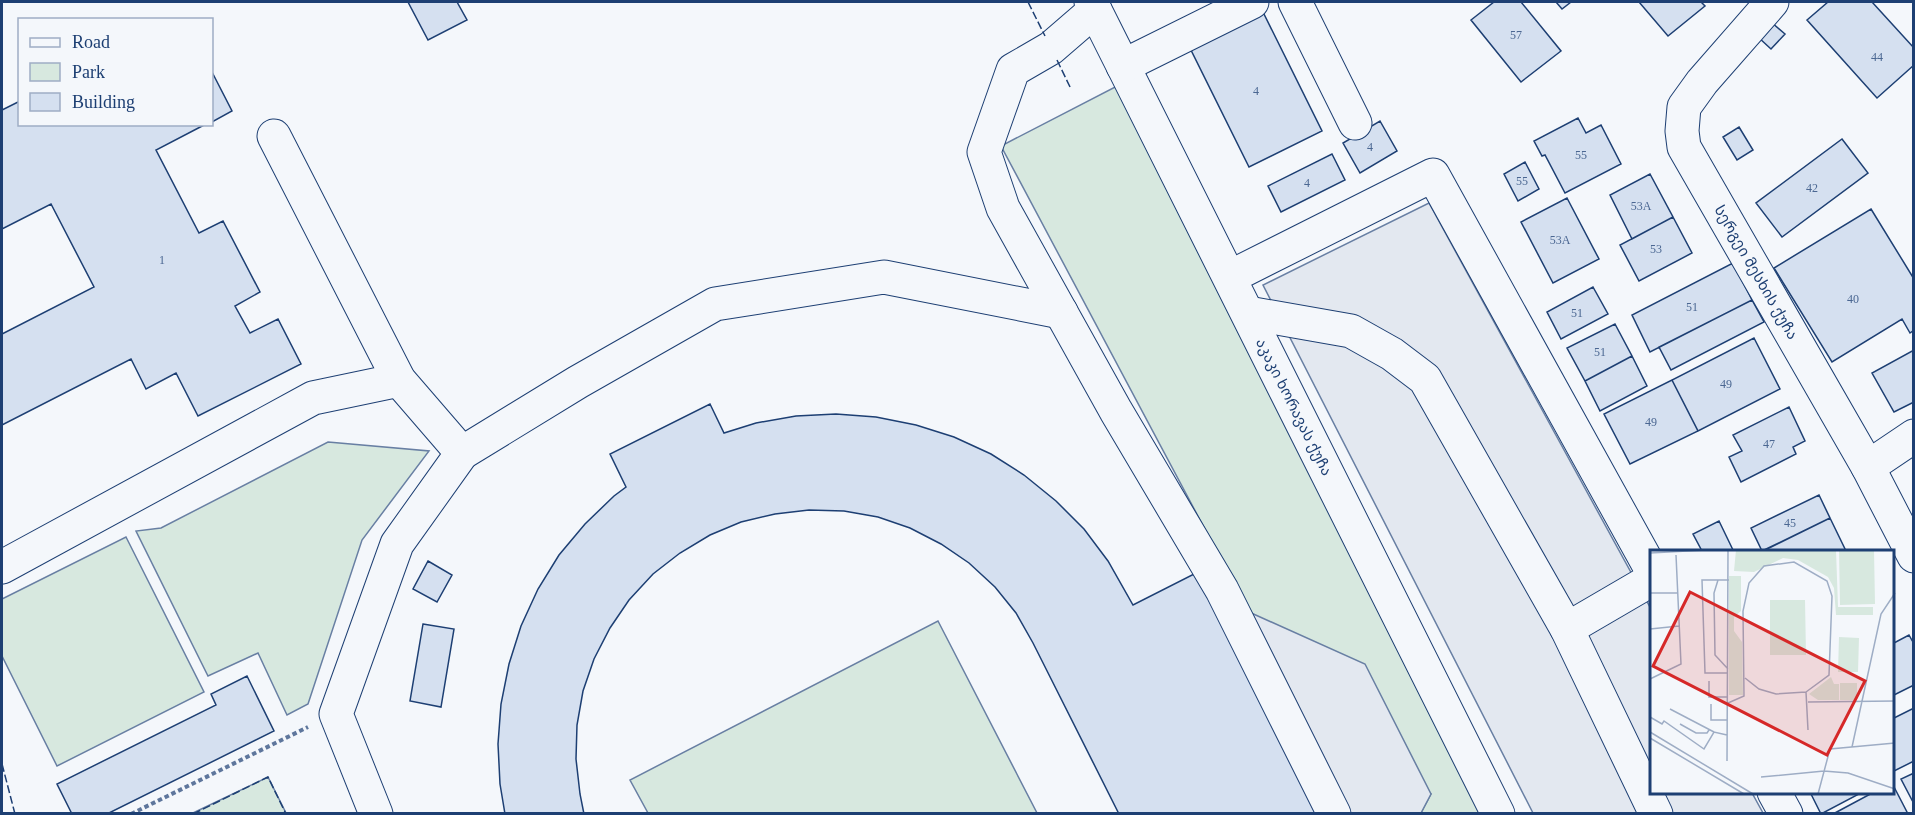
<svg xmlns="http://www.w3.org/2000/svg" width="1915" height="815" font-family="'Times New Roman','Noto Sans Georgian',serif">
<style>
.green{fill:#d7e8df;stroke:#687fa3;stroke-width:1.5}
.parking{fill:#e3e8f0;stroke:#687fa3;stroke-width:1.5}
.building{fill:#d5e0f0;stroke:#1d3f73;stroke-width:1.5}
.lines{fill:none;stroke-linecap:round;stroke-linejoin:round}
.minor-casing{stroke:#1d3f73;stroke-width:35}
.path{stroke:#5e769c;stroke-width:4;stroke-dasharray:4.5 3;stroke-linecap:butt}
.minor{stroke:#f4f7fb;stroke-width:33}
.fence{stroke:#1d3f73;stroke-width:1.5;stroke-dasharray:8 3;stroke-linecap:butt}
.labels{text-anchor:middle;stroke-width:4.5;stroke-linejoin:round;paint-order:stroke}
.number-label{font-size:12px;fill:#4b6792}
.street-label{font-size:15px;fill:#1d3f73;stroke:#f4f7fb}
.inset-road{fill:none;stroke:#9eadc5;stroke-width:1.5}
.view{fill:#d62828;fill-opacity:0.15;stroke:#d62828;stroke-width:3}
.inset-edge{fill:none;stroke:#1d3f73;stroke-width:3}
</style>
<rect width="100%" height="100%" fill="#f4f7fb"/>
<path class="green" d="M1119 85 1498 813H1421L1431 794 1249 612 1001 146Z
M328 442 429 451 362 540 308 704 287 715 258 653 208 676 136 531 161 528Z
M126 537 204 692 57 766 2 656V599Z
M938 621 1037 813H648L630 780Z
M268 777 286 813H193Z"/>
<path class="parking" d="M1429 203 1651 609V792L1752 793 1763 813H1533L1263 285Z
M1249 612 1365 664 1431 794 1421 813H1324Z"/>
<path class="building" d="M408 2H457L467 20 428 40Z
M1494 2H1521L1561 51 1521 82 1471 20Z
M1556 2H1571L1562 9Z
M1639 2H1701L1705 6 1668 36Z
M1828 2H1872L1914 48V65L1877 98 1807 20Z
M1259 4 1322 131 1249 167 1186 40Z
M1771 22 1785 34 1771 49 1758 37Z
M212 72 232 111 212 122Z
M20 101V124H206L156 150 199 233 223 221 260 292 235 306 250 333 278 319 301 364 198 416 176 373 146 389 131 359 2 425V334L94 287 51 204 2 229V110Z
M1578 118 1586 133 1601 125 1621 164 1565 193 1545 155 1542 156 1534 141Z
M1380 121 1397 151 1360 173 1343 143Z
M1739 127 1753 150 1737 160 1723 137Z
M1842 139 1868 173 1782 237 1756 203Z
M1332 154 1345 180 1281 212 1268 186Z
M1525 162 1539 189 1518 201 1504 174Z
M1650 174 1673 217 1632 239 1610 195Z
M1567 198 1599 259 1553 283 1521 222Z
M1871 209 1914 279V330L1910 333 1902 319 1832 362 1774 268Z
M1673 217 1692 253 1639 281 1620 245Z
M1733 263 1752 300 1650 352 1632 315Z
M1593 287 1608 314 1561 339 1547 312Z
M1752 300 1764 322 1671 370 1659 347Z
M1615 324 1632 356 1585 381 1567 348Z
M1754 338 1780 389 1698 431 1672 380Z
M1914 350V402L1894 412 1872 373Z
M1632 356 1647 386 1600 411 1585 381Z
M1672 380 1698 431 1630 464 1604 414Z
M710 404 724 433 756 423 796 416 836 414 876 417 916 425 954 437 991 454 1024 475 1056 501 1084 529 1108 561 1133 605 1196 573 1318 814H1119L1033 643 1016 613 995 587 969 563 941 544 910 528 878 517 844 511 809 510 775 514 741 522 710 535 680 553 653 574 629 600 610 628 594 659 583 691 577 725 576 759 580 794 584 814H505L500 784 498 744 501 704 509 664 521 626 538 589 559 555 585 524 614 496 626 487 610 454Z
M1789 407 1805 441 1793 447 1796 454 1741 482 1729 457 1742 451 1733 435Z
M1819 495 1830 518 1762 551 1751 528Z
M1830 518 1846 551 1765 550Z
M1719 521 1733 550 1702 551 1693 534Z
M428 561 452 575 437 602 413 589Z
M423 624 454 629 441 707 410 701Z
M1909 635 1914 644V685L1892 696V644Z
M247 676 274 731 107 814H72L57 784 216 705 211 694Z
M1914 708V761L1892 772V719Z
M1914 773V804L1901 779Z
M1892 783 1908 814H1833L1874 792H1892Z
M1810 792H1858L1859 794 1821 814Z"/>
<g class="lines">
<defs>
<g id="minor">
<path id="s1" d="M1091 2 1498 814"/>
<path d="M1295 2 1355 123"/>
<path id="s2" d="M1772 2 1702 82 1684 107 1682 131 1684 147 1868 467 1914 556"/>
<path d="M1095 10 1051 48 1013 70 984 152 1003 208 1116 411 1222 590 1334 814"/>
<path d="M1123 66 1252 2"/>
<path d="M274 136 399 380 462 453 397 544 336 714 376 814"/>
<path d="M1230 277 1433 175 1651 569"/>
<path d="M1248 313 1351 331 1392 354 1425 379 1567 629 1656 814"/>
<path d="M462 453 578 382 715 304 884 277 1061 312"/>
<path d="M1868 467 1914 436"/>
<path d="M2 567 313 398 399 380"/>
<path d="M1567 629 1651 580"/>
<path d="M1774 792 1786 814"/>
</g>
</defs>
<use href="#minor" class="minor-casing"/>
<path class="path" d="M131 814 308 727"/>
<use href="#minor" class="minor"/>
<path class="fence" d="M1028 2 1045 36
M1057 60 1071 89
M2 764 15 814
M193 814 268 777 286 814"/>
</g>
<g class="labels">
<g class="number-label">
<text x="1516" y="39">57</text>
<text x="1877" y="61">44</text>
<text x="1256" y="95">4</text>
<text x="1370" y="151">4</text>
<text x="1581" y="159">55</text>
<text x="1522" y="185">55</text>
<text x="1307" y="187">4</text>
<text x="1812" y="192">42</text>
<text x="1641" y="210">53A</text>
<text x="1560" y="244">53A</text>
<text x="1656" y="253">53</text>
<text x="162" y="264">1</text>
<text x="1853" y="303">40</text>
<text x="1692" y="311">51</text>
<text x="1577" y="317">51</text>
<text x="1600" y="356">51</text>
<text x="1726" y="388">49</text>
<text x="1651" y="426">49</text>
<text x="1769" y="448">47</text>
<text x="1790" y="527">45</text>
</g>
<g class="street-label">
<text dy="5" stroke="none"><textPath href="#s2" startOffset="322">სერგეი მესხის ქუჩა</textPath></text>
<text dy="5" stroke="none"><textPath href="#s1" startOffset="453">აკაკი ხორავას ქუჩა</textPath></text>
</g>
</g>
<g transform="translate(1650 550)">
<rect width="244" height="244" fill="#f4f7fb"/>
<path d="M86 0H186L188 57H223V65H186L184 38 178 27 148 10 133 8 104 22 84 21ZM189 0H224L225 54 190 55ZM79 26H91V61L84 67V81L92 92 93 145H79ZM120 50H155L156 105H120ZM189 87 209 88 208 122H188ZM181 127 184 134H189V150H168L159 144ZM190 133H207V150H190Z" fill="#d7e8df"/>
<path class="inset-road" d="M0 3 56 0M68 30 64 43 65 105 78 119M0 43H28M0 79 29 76M78 123H55L52 30H79M95 128 109 139 126 144 156 142M0 129 31 114 26 5M59 131V147H78M158 152 245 151M78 153 94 146 93 61 99 33 114 16 144 12 177 31 182 46 179 125 156 142 158 180M61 154V170H77M20 159 64 182M0 167 12 174 14 171 54 199 64 182 77 185M30 174 46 183H57L59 180M0 182 103 244M0 188 94 244M202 197 231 64 245 43M77 211 78 0M111 227 174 221 198 223 245 239M168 244 180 199 245 193"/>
<path class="view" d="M40 42 215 131 177 205 3 116Z"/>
<rect width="244" height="244" class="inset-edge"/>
</g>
<rect width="1915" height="815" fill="none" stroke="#1d3f73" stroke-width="6"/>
<rect x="18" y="18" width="195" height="108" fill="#f4f7fb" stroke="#9eadc5" stroke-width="1.5"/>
<rect x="30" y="38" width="30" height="9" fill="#f4f7fb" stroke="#9eadc5" stroke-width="1.5"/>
<text x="72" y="48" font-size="18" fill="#1d3f73">Road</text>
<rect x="30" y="63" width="30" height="18" fill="#d7e8df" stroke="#9eadc5" stroke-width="1.5"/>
<text x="72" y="78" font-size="18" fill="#1d3f73">Park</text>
<rect x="30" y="93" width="30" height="18" fill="#d5e0f0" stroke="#9eadc5" stroke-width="1.5"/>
<text x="72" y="108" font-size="18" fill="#1d3f73">Building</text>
</svg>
